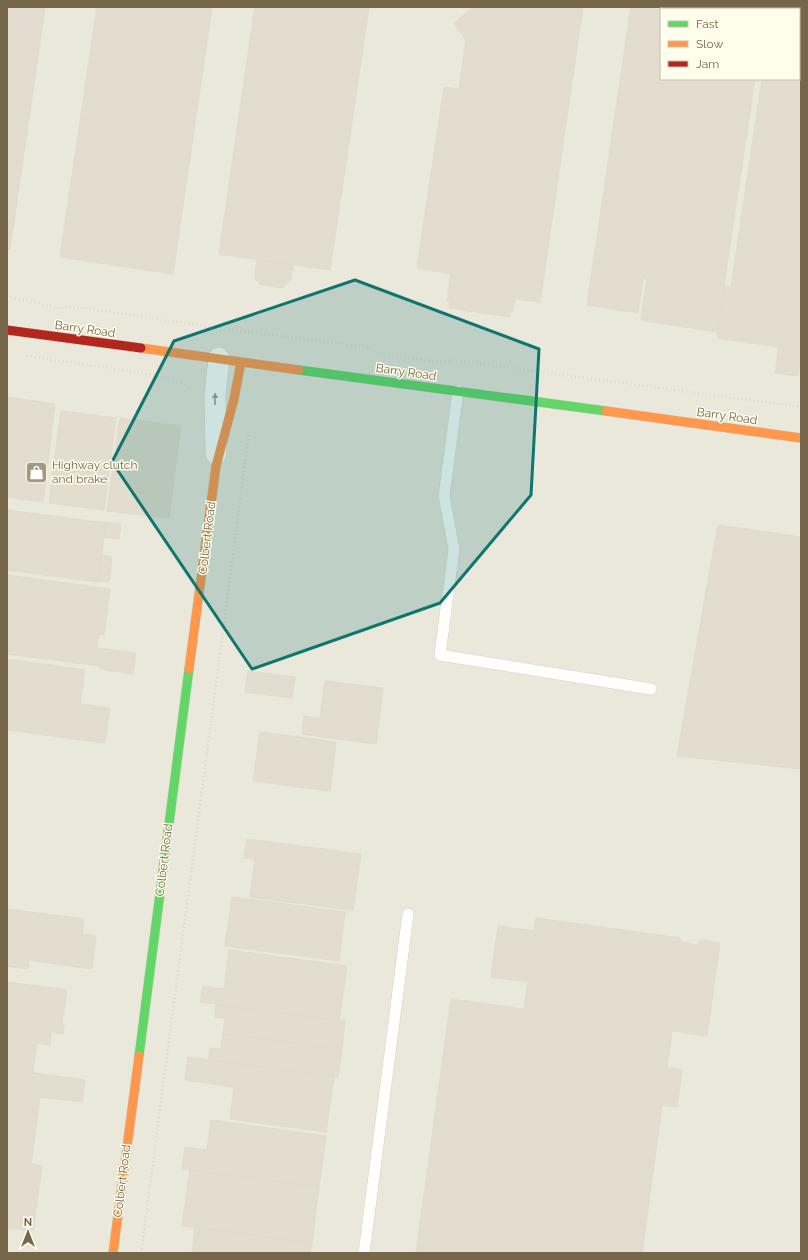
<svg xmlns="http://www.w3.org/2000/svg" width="808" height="1260" font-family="Raleway,sans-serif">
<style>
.industrial{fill:#eae7db;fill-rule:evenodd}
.building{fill:#e2ddcf;stroke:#e0dbcc}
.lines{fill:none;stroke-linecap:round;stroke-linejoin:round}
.lane-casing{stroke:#d6d3c9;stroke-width:12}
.street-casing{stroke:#d6d3c9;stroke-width:22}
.fast-casing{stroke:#d7d3c8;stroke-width:10}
.slow-casing{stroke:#d7d3c8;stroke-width:10}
.jam-casing{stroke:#d7d3c8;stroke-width:10}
.path{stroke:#dad6ce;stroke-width:2.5;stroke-dasharray:1 3;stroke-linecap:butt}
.lane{stroke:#fefefc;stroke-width:11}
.street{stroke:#fefefc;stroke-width:21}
.fast{stroke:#63d668;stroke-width:9}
.slow{stroke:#ff974d;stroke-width:9}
.jam{stroke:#b3261e;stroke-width:9}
.oneway{fill:#a69b88}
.marked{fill:#0f766e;fill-opacity:0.2;stroke:#0f766e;stroke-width:3;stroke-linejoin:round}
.labels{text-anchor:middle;stroke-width:3;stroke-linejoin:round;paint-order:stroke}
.street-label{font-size:12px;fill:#76664a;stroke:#fffdec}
.poi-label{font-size:12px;fill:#76664a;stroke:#fffdec;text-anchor:start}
</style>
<rect width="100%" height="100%" fill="#f7f6ea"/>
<path class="industrial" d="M7 7H801V1253H7ZM661 9H799V79H661Z"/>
<path class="building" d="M7 7H45L10 249H7Z
M97 7H212L173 274 60 257Z
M255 7H369L330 270 219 254Z
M470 7H583L540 302 515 299 513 311H510V317L449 308 450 302 447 301 451 274 417 268 444 87 459 89 466 40 454 23 471 9Z
M631 7H765V9H661V79H755L717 332 641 320 647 278H643L638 313 587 305Z
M772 7H801V356L798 376 775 373 779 347 717 338 725 286 731 287 762 79H799V9H772Z
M257 260 293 265 291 279 289 283 284 285 283 288 259 284V281L256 280 255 276Z
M7 397 55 404 43 502 7 497Z
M61 411 116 418 104 510 49 503Z
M120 418 181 426 169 518 107 511Z
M7 510 106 523 98 582 7 570Z
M104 522 121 524 119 539 104 537 106 523H104Z
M718 525 801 537V769L677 756Z
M102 555 112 557 109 582 98 581Z
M7 575 110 589 104 635 99 634 97 648 136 653 133 674 100 669V666L7 654Z
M7 659 85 670 80 704 110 708 105 743 7 730Z
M248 671 295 677 292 698 245 692Z
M325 681 383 688 376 744 302 734 304 716 320 718Z
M260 732 336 742 330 791 253 781Z
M247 839 361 854 353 910 250 897 255 859 244 858Z
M232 897 345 912 339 961 225 946Z
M7 909 84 919 82 934 96 936 92 969 29 960 28 969 7 966Z
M536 918 680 938V942L699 945 700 940 720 943 707 1036 672 1031 667 1068 682 1070 677 1107 662 1105 642 1253H416L451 999 524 1009 528 982 491 977 498 926 534 931Z
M229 950 347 966 339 1021 200 1002 203 986 224 989Z
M7 982 67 990 62 1024H64L63 1034 51 1032 50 1045 37 1043 33 1073 85 1080 82 1102 40 1097 31 1164 42 1166 33 1231 7 1228Z
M216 1005 345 1021 342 1049 223 1034 225 1018 215 1017Z
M223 1034 342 1049 338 1077 209 1060 210 1048 221 1049Z
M188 1057 334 1077 326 1132 230 1119 234 1087 185 1080Z
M211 1120 326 1136 319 1187 182 1169 185 1147 207 1150Z
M190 1170 319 1187 312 1243 182 1226Z
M195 1227 312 1243 310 1253H192Z"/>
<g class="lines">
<defs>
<path id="lane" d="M458 391 444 496 454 549 440 655 651 689
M364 1253 408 914"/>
<path id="street" d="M216 454 215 396 219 358"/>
<path id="fast" d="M299 370 606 411
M139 1056 189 669"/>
<path id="slow" d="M141 348 299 370
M606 411 801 438
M189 669 216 466 234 399 241 362
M113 1253 139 1056"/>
<path id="jam" d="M7 330 141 348"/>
</defs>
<use href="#lane" class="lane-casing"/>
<use href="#street" class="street-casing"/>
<use href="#fast" class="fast-casing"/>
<use href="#slow" class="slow-casing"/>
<use href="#jam" class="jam-casing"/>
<path class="path" d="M7 298 26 300 56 308 76 307 226 329 367 347 377 354 439 362 452 360 801 407
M27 356 149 374 184 384 194 392
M141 1253 249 433"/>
<use href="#lane" class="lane"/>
<use href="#street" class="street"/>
<use href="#fast" class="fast"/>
<use href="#slow" class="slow"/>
<use href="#jam" class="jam"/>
</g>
<defs><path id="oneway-solid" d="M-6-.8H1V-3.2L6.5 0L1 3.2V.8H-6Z"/></defs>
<use class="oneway" href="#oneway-solid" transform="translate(215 399) rotate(-89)"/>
<path class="marked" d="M355 280 539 349 531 495 440 603 252 669 112 462 174 341Z"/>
<defs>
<symbol id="shop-square" viewBox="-11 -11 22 22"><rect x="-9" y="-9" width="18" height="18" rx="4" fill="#a39882" stroke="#fffdec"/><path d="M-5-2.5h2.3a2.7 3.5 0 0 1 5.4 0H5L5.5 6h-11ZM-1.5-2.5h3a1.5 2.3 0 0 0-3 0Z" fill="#fff"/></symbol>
</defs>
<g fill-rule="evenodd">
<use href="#shop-square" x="24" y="460" width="25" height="25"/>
</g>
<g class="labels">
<g class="street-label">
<text transform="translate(85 329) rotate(8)" y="4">Barry Road</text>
<text transform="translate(406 372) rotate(8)" y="4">Barry Road</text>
<text transform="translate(727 416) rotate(8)" y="4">Barry Road</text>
<text transform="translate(207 538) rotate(-83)" y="4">Colbert Road</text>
<text transform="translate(164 860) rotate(-83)" y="4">Colbert Road</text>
<text transform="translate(122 1181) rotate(-83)" y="4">Colbert Road</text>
</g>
<g class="poi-label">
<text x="52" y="469">Highway clutch<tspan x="52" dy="14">and brake</tspan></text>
</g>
</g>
<rect width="808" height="1260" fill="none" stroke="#76664a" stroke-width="16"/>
<rect x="660" y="8" width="140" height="72" fill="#fffdec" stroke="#c8c1ab"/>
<rect x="668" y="21" width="20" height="6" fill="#63d668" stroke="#c8c1ab"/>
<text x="696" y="28" font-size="12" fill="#76664a">Fast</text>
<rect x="668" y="41" width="20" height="6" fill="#ff974d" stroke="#c8c1ab"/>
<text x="696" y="48" font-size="12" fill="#76664a">Slow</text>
<rect x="668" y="61" width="20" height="6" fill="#b3261e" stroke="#c8c1ab"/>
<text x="696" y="68" font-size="12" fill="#76664a">Jam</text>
<g transform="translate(28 1232)" stroke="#fffdec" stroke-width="3" paint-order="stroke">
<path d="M0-3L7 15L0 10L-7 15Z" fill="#76664a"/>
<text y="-6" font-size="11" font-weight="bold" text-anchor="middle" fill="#76664a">N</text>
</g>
</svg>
